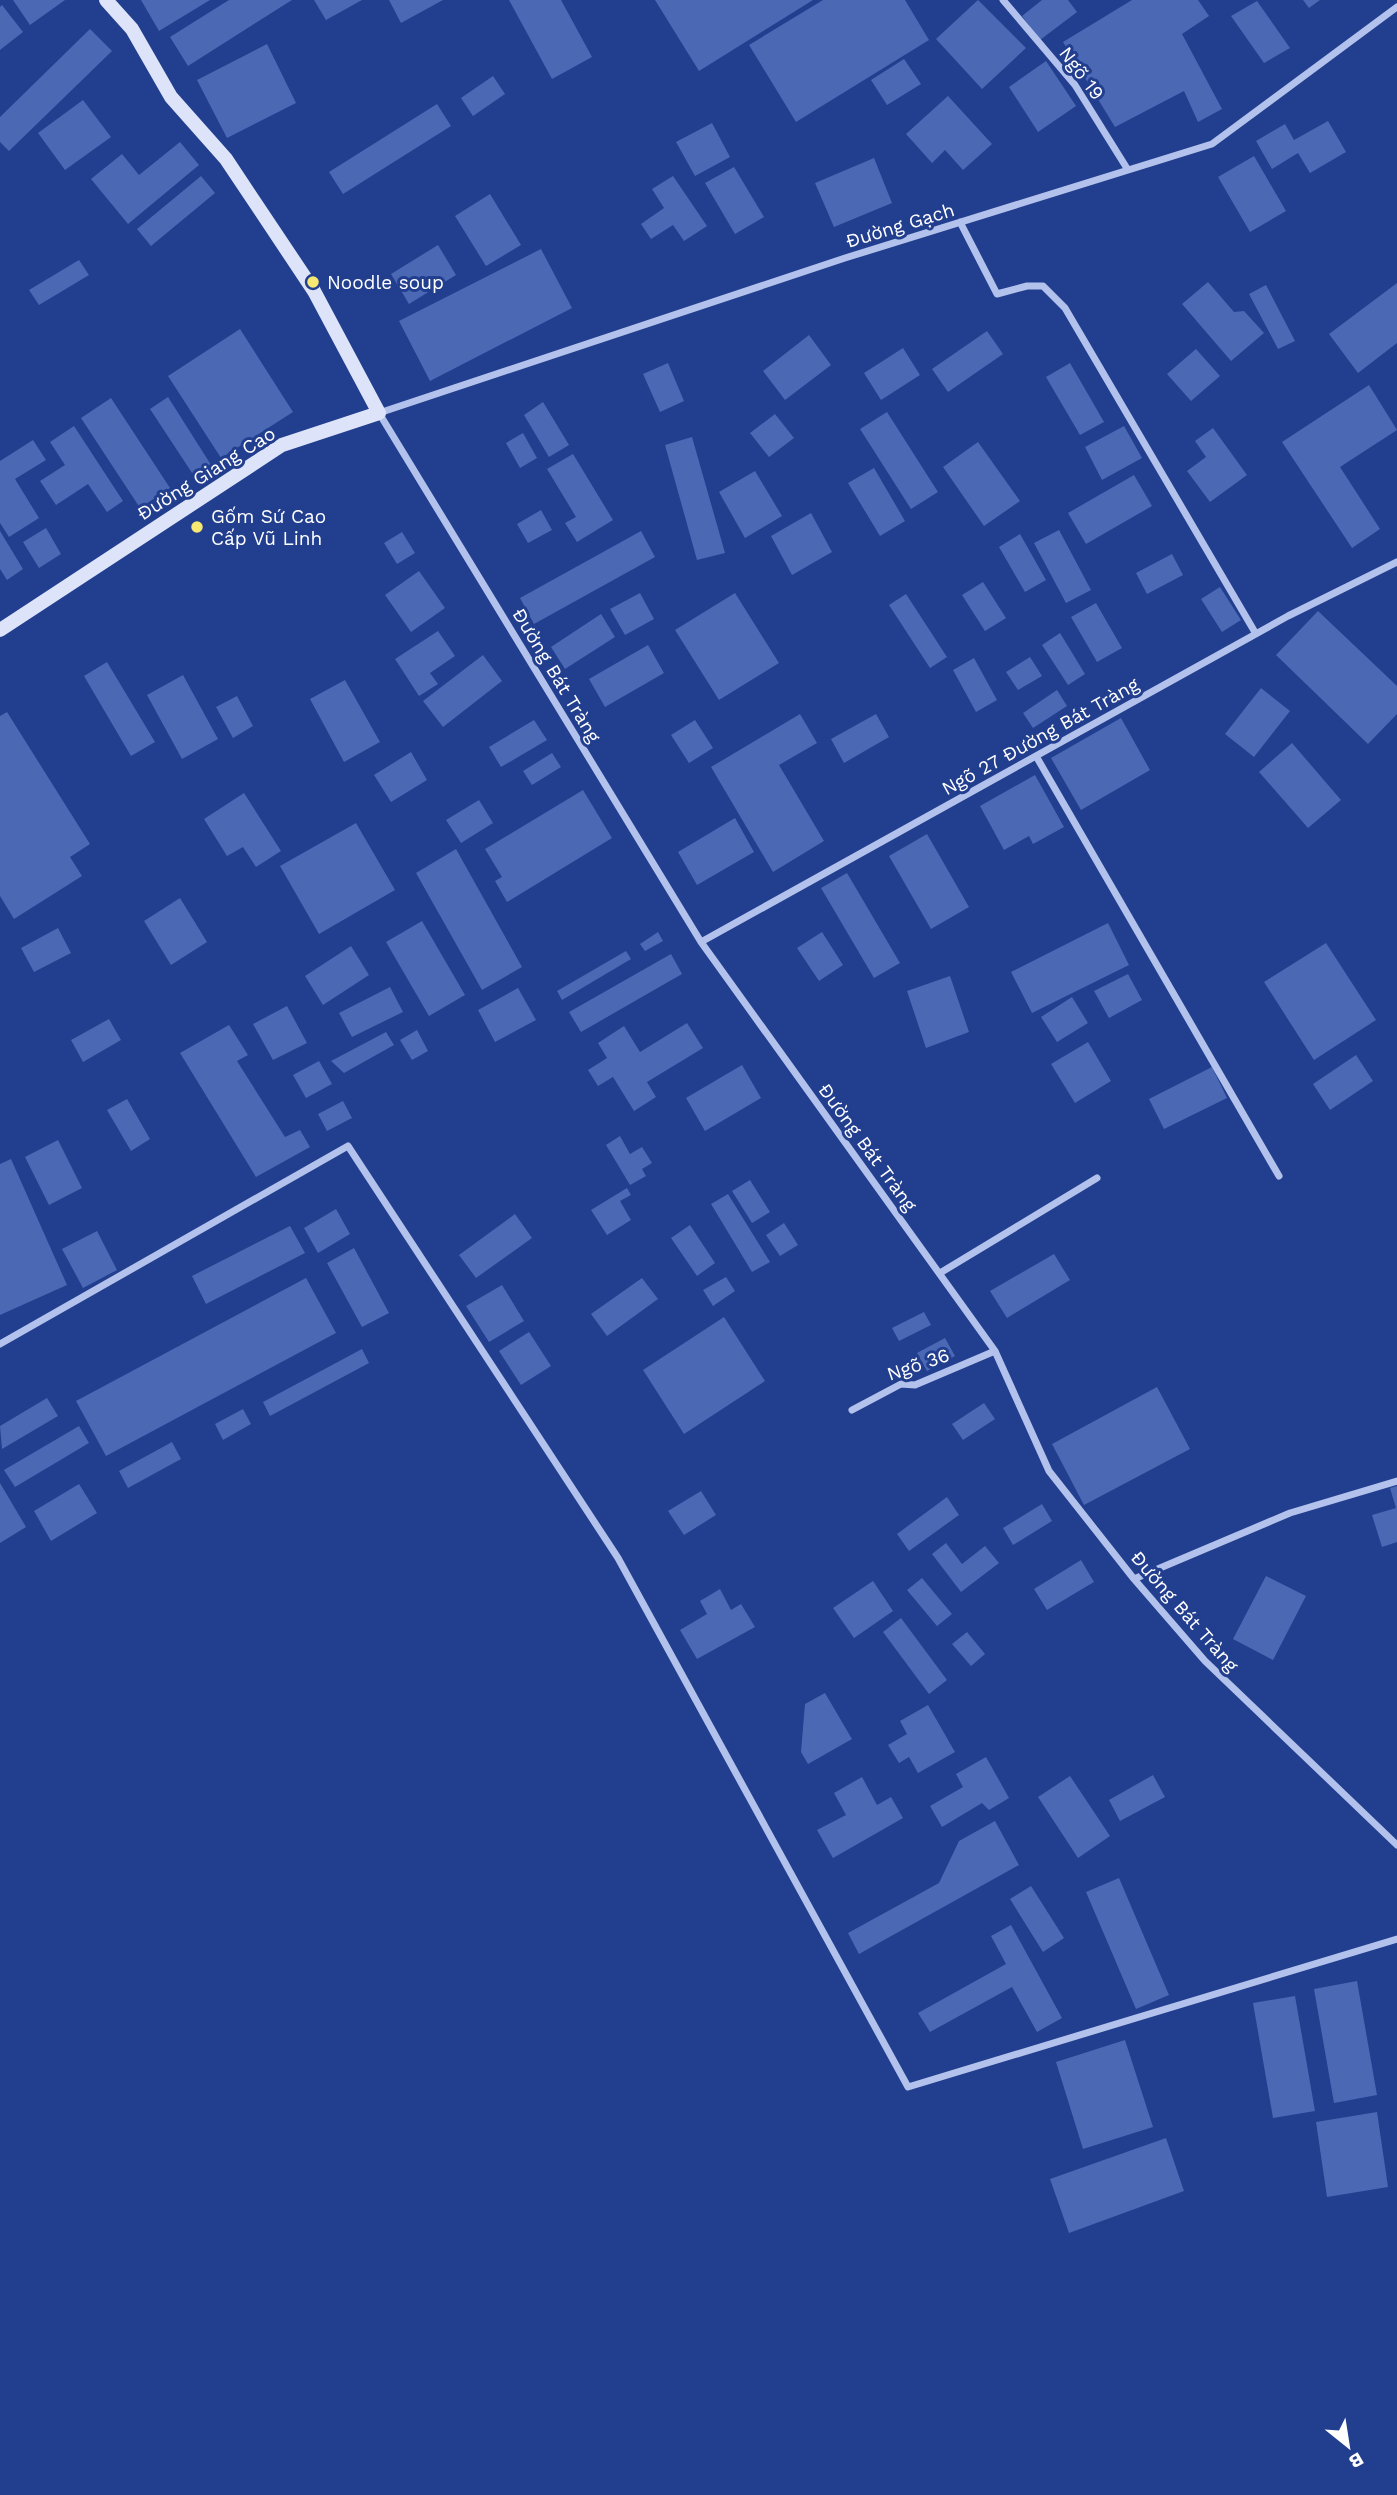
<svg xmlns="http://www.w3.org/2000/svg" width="1397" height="2495" font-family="'Work Sans',sans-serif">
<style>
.building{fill:#4b68b5}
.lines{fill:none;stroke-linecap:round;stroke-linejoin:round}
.street{stroke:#b2c2ec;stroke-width:7}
.secondary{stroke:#dde4f9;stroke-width:14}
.poi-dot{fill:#f7e874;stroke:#223e8e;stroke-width:2.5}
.labels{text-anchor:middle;stroke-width:6;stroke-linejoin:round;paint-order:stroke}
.street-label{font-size:19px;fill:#fff;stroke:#223e8e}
.poi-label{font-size:19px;fill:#fff;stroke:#223e8e;text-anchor:start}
</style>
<rect width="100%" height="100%" fill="#223e8e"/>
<path class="building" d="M13 0H65L30 25Z
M141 0H210L159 31Z
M229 0H292L188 66 170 37Z
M314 0H362L326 20Z
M389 0H443L401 23Z
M509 0H561L592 57 552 79Z
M655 0H813L699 71Z
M823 0H905L929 40 796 122 749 45Z
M978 0 1026 48 982 89 936 39Z
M1042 0H1068L1077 12 1040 40 1022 16Z
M1132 0H1198L1209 16 1182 34 1222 109 1198 122 1184 91 1115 127 1063 42Z
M1303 0H1320L1309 8Z
M1257 1 1290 48 1264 63 1231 16Z
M2 5 23 32 0 50V7Z
M90 29 112 51 9 151 0 142V117Z
M267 44 296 103 227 138 197 80Z
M904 59 921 84 887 105 871 80Z
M1046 61 1076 106 1038 132 1009 87Z
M493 76 505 94 473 116 461 98Z
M948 96 992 144 963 170 945 150 932 163 906 134Z
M83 100 111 137 65 170 38 133Z
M437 104 451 126 343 194 329 172Z
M1328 121 1346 152 1310 173 1298 153 1272 169 1256 141 1285 124 1294 140Z
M712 123 730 157 695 176 676 142Z
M180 142 199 165 128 224 91 179 122 154 139 175Z
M1254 156 1286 211 1250 232 1218 177Z
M874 158 892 203 834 227 815 183Z
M734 167 764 217 735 234 705 183Z
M201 176 215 193 151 246 137 229Z
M673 176 707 226 684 241 673 225 651 239 641 224 664 208 652 189Z
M490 194 521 245 486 266 455 216Z
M438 245 456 275 409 304 391 274Z
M541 249 572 308 430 381 399 321Z
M79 260 89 275 39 305 29 290Z
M1208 282 1234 312 1244 311 1264 333 1231 361 1182 304Z
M1397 283V343L1358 373 1329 334Z
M1266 285 1295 341 1278 349 1249 294Z
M240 329 293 412 221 458 168 376Z
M987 331 1003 354 948 392 932 369Z
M809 335 831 365 785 400 763 371Z
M903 348 920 375 881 400 864 373Z
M1196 349 1220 376 1191 401 1167 374Z
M668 363 684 401 660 412 643 374Z
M1070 363 1104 422 1080 435 1046 377Z
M1369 385 1397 430 1340 467 1380 529 1352 548 1282 442Z
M168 397 213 468 196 479 150 409Z
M111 398 170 488 140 508 81 418Z
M543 402 569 445 549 457 524 415Z
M887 412 938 492 911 509 860 429Z
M775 414 794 438 769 457 750 433Z
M74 426 123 501 107 512 88 484 56 505 40 481 65 465 50 442Z
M1124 426 1142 458 1102 480 1085 447Z
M1213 428 1247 475 1210 502 1187 471 1206 457 1195 441Z
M523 433 537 458 520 468 506 443Z
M692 437 725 553 697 560 665 445Z
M33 440 46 460 15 479 39 518 9 537 0 523V461Z
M978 442 1020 501 984 526 943 467Z
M573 454 613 520 577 542 565 523 576 517 547 469Z
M874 468 905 521 880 536 848 483Z
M755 471 782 516 745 538 719 492Z
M1134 475 1152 506 1086 544 1068 513Z
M541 510 552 530 528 543 517 524Z
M811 513 832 552 792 575 771 536Z
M46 528 61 554 39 568 23 542Z
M1059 530 1091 590 1066 603 1034 543Z
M0 531 23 569 7 580 0 569Z
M641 531 655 557 534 624 520 598Z
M402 532 415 553 397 564 384 543Z
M1020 534 1046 580 1025 592 999 547Z
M1172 554 1183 575 1147 594 1136 573Z
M419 571 445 608 411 632 385 595Z
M983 582 1006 618 985 631 962 595Z
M1220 587 1241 620 1222 632 1201 599Z
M640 593 654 619 625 635 610 609Z
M735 593 779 663 719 700 675 630Z
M906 594 947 657 930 668 889 605Z
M1096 603 1122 648 1097 662 1071 617Z
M1318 611 1397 686V714L1368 744 1276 655Z
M601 614 615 637 565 669 551 647Z
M438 631 455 656 430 673 438 684 419 696 395 659Z
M1060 633 1085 674 1068 685 1042 645Z
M648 645 664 673 605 707 589 679Z
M483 655 502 681 443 727 423 701Z
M1030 657 1042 676 1018 690 1006 672Z
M974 658 997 700 976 712 953 670Z
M107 662 155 742 131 756 84 676Z
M183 675 218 739 182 759 147 695Z
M345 680 380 742 344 762 310 699Z
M1261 688 1290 711 1254 757 1225 734Z
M1057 690 1067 706 1033 728 1023 713Z
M237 696 253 726 233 738 216 707Z
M7 712 90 844 70 857 82 876 14 919 0 896V716Z
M800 714 817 743 779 765 824 841 773 872 711 767Z
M876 714 889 737 844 763 831 739Z
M1121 718 1150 770 1081 810 1051 758Z
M534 720 547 740 501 767 489 747Z
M695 720 713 748 689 763 671 735Z
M1292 743 1341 800 1308 828 1259 772Z
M411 752 427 780 391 802 374 775Z
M552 753 561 767 532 785 523 771Z
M1035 775 1064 827 1033 844 1029 836 1004 850 980 806Z
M583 790 612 838 507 902 495 881 502 877 485 849Z
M244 793 281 851 256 867 243 847 227 856 204 819Z
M479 800 493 823 461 843 446 820Z
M735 818 754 852 697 885 678 852Z
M356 823 395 890 319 934 280 866Z
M927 834 969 907 931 929 889 856Z
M456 849 522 967 482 990 416 873Z
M847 873 900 963 874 978 821 888Z
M180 898 207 942 171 965 144 921Z
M422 921 465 995 429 1016 386 942Z
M1108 923 1129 965 1032 1013 1011 972Z
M58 928 71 953 34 972 21 948Z
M658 932 663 941 645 951 640 944Z
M822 932 843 965 819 981 797 948Z
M1326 943 1376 1020 1314 1060 1264 982Z
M351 946 369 975 323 1005 305 976Z
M626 951 631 959 562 1000 557 991Z
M671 954 682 974 581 1032 569 1012Z
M1128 974 1142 1000 1109 1018 1094 991Z
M950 976 969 1032 926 1048 907 991Z
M390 987 403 1012 352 1037 339 1013Z
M518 988 536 1020 495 1042 478 1010Z
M1072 997 1088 1023 1057 1042 1041 1017Z
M287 1006 307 1043 273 1060 253 1024Z
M109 1019 121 1040 83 1062 71 1040Z
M687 1023 703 1048 647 1082 656 1097 634 1111 613 1077 598 1086 588 1070 607 1058 598 1043 624 1026 640 1052Z
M229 1025 248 1055 237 1061 285 1137 300 1130 310 1147 256 1177 180 1053Z
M417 1030 428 1051 412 1060 400 1040Z
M386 1032 394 1045 344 1073 331 1061Z
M1088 1042 1111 1081 1075 1103 1051 1064Z
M1356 1055 1373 1081 1330 1110 1313 1084Z
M319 1061 332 1084 306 1098 293 1075Z
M742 1065 761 1098 705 1131 686 1098Z
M1212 1067 1227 1098 1164 1129 1149 1099Z
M127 1099 150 1139 131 1151 107 1110Z
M343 1101 352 1118 327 1131 318 1114Z
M620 1136 630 1154 642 1147 652 1163 642 1169 646 1176 630 1185 606 1145Z
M58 1140 82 1188 49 1205 25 1157Z
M11 1159 67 1285 0 1315V1164Z
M750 1180 770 1212 752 1223 732 1191Z
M627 1188 631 1195 620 1201 631 1220 607 1235 591 1210Z
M728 1194 770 1262 752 1272 711 1204Z
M336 1209 350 1234 318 1253 304 1228Z
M515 1214 532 1238 476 1278 459 1255Z
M784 1223 798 1245 780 1256 766 1235Z
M690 1225 715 1263 697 1276 671 1238Z
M290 1226 305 1253 206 1304 192 1276Z
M97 1231 117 1270 83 1288 62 1249Z
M354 1248 389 1313 362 1327 327 1263Z
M1054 1254 1070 1280 1007 1318 990 1291Z
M726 1277 735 1291 713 1306 703 1290Z
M306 1278 336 1333 106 1456 76 1401Z
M642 1278 658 1299 607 1336 591 1314Z
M502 1285 524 1321 489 1342 466 1306Z
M924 1312 931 1325 899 1341 892 1328Z
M724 1317 765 1381 684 1434 643 1370Z
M529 1332 551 1366 521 1385 499 1351Z
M945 1338 955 1356 927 1371 917 1353Z
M362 1349 369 1363 270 1416 263 1402Z
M1157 1387 1190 1449 1084 1505 1052 1444Z
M47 1398 58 1416 2 1449 0 1426Z
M984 1403 995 1419 963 1440 952 1424Z
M243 1409 251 1424 223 1440 215 1424Z
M79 1426 89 1443 15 1487 4 1470Z
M172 1442 181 1459 128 1488 119 1471Z
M0 1483 26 1527 0 1543Z
M79 1484 97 1513 51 1541 34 1511Z
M1397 1486V1542L1382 1547 1372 1515 1396 1508 1390 1488Z
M701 1491 716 1515 684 1535 668 1511Z
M947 1497 959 1515 909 1551 897 1534Z
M1042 1504 1052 1521 1013 1545 1003 1528Z
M946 1543 962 1564 985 1546 999 1563 961 1592 932 1554Z
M1081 1560 1094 1582 1047 1610 1034 1589Z
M1266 1576 1306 1596 1273 1660 1233 1639Z
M922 1578 952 1614 937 1626 907 1590Z
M873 1581 893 1611 854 1638 833 1608Z
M720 1589 731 1610 741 1604 755 1627 697 1659 680 1630 707 1614 700 1601Z
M901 1618 947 1680 929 1694 883 1632Z
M967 1632 985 1654 971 1666 952 1644Z
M825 1693 852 1739 808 1764 801 1752 805 1704Z
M928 1705 955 1752 918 1773 909 1757 899 1763 888 1745 907 1734 900 1721Z
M986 1757 1009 1798 989 1810 982 1803 942 1827 930 1806 963 1787 956 1774Z
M1153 1775 1165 1797 1120 1821 1109 1800Z
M1070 1776 1110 1836 1078 1858 1038 1797Z
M862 1777 877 1805 891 1797 903 1818 833 1858 817 1830 846 1815 834 1793Z
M995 1821 1019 1865 859 1954 848 1933 939 1883 959 1841Z
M1119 1878 1169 1995 1136 2009 1086 1892Z
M1031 1886 1064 1938 1043 1952 1010 1899Z
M1011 1925 1062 2018 1037 2032 1012 1987 930 2032 918 2013 1006 1964 991 1936Z
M1357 1981 1377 2095 1334 2103 1314 1989Z
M1295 1996 1315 2111 1273 2118 1253 2003Z
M1125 2040 1153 2127 1083 2149 1056 2062Z
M1377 2112 1388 2187 1327 2197 1316 2122Z
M1166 2138 1184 2191 1069 2233 1050 2179Z"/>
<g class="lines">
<path class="street" d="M1003 0 1075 85 1128 170
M1397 7 1212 144 845 258 379 413 701 942 995 1351 1049 1471 1134 1579 1205 1661 1397 1845
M960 222 997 294 1027 286H1043L1065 308 1256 634
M1036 756 1279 1176
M701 942 1288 616 1397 562
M940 1273 1097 1178
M0 1344 348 1146 618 1558 908 2087 1397 1939
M852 1410 901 1384 915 1385 995 1351
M1134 1579 1290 1513 1397 1481"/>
<path class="secondary" d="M0 630 282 445 379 413 314 291 226 159 171 97 132 29 106 0"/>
</g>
<g class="poi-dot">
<circle cx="313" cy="282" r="7"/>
<circle cx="197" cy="527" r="7"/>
</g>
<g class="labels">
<g class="street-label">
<text transform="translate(1082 73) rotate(53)" y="7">Ngõ 19</text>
<text transform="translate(900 225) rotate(-17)" y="7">Đường Gạch</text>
<text transform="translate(206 473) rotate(-32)" y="7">Đường Giang Cao</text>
<text transform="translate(557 675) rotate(59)" y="7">Đường Bát Tràng</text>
<text transform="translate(1040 736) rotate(-29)" y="7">Ngõ 27 Đường Bát Tràng</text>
<text transform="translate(868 1147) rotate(54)" y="7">Đường Bát Tràng</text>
<text transform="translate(918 1364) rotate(-19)" y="7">Ngõ 36</text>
<text transform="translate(1185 1611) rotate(49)" y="7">Đường Bát Tràng</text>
</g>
<g class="poi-label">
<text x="327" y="289">Noodle soup</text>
<text x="211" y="523">Gốm Sứ Cao<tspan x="211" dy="22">Cấp Vũ Linh</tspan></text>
</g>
</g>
<g transform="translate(1348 2446) rotate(150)" stroke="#223e8e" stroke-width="5" paint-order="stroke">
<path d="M0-5L12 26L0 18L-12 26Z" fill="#ffffff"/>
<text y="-10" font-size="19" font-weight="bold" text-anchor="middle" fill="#ffffff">B</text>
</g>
</svg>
